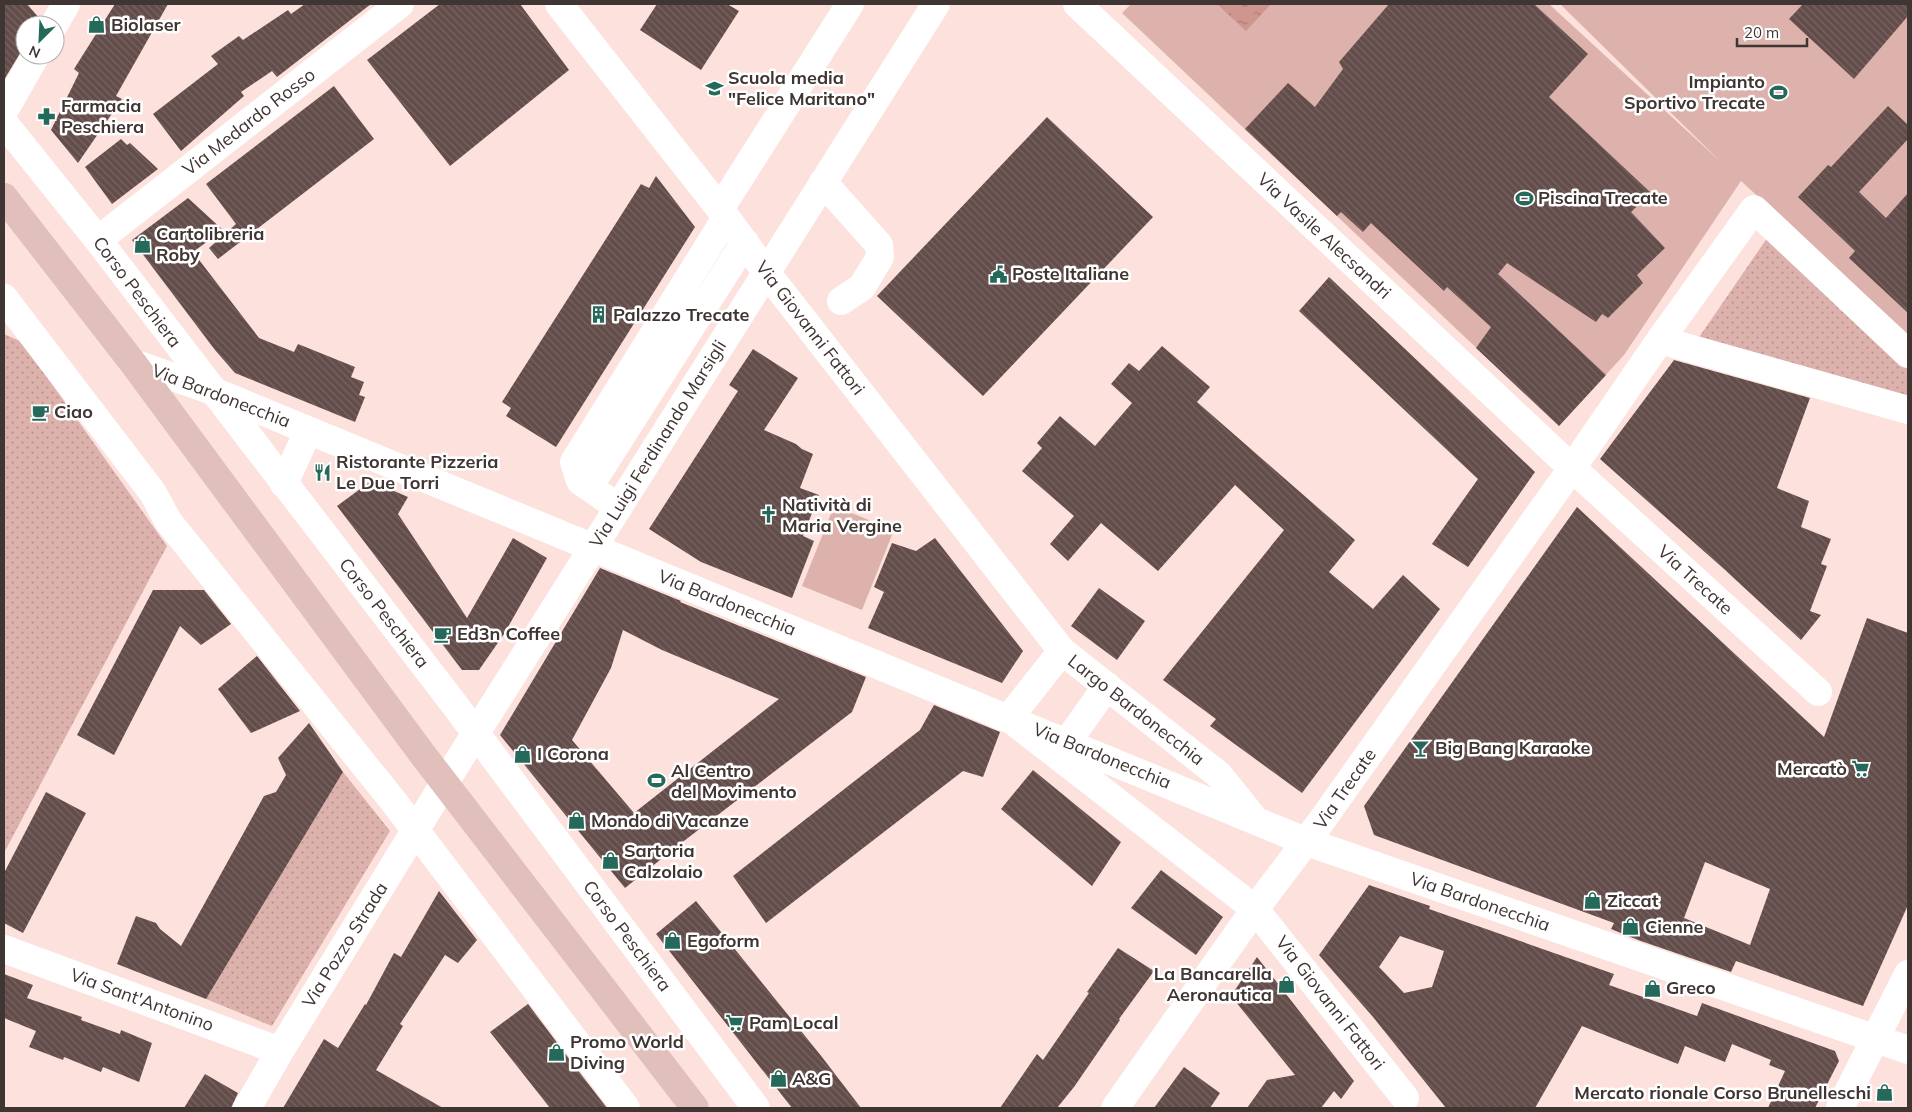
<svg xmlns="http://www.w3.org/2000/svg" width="1912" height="1112" font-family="Mulish,sans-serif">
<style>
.green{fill:url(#green-dots)}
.pitch{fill:#ddb2ac}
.water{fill:url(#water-ripples)}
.building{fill:url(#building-back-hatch);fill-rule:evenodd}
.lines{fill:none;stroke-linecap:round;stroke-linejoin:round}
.minor{stroke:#fff;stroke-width:28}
.major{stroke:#e1bfbb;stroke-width:28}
.labels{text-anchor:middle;stroke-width:5;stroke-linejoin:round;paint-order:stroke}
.poi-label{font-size:18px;font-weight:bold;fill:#3f3533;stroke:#fff;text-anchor:start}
.street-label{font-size:18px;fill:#3f3533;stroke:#fff}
</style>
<defs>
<pattern id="green-dots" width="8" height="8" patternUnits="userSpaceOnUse" patternTransform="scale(1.25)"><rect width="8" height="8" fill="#ddb2ac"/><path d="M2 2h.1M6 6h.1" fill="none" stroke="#b5928d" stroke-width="1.8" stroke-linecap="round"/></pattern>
<pattern id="water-ripples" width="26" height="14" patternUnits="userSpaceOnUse" patternTransform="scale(1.25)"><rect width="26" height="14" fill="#cf968f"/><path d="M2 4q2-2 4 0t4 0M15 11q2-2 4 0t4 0" fill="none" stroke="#a97b75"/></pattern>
<pattern id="building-back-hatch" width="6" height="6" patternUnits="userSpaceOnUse" patternTransform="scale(1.25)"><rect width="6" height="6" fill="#634d4a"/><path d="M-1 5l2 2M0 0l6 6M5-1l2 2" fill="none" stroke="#776462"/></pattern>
</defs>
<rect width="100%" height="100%" fill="#fce1dd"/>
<path class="green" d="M1774 228 1908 352V406L1691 349Z
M4 334 22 342 167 546 4 853Z
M343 772 390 831 272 1026 206 999Z"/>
<path class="pitch" d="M1131 4H1549L1722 163 1560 4H1908V334L1741 181 1624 355 1559 426 1122 13Z
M834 506 894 530 862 610 802 586Z"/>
<path class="water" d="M1217 4H1271L1246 31Z"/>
<path class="building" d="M4 4H27L40 19 38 25H25V45L4 80Z
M115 4H168L116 96 122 99 78 163 51 130 79 73 74 69Z
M305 4H371L277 77 272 71 241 92 244 96 181 151 153 114 218 64 211 56 239 36 243 40 288 10 291 14Z
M440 4H520L569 70 450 166 367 60Z
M657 4H727L739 11 701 70 640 30Z
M1389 4H1534L1588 54 1549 97 1651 193 1631 212 1665 248 1637 275 1643 283 1608 318 1602 314 1596 322 1507 263 1498 274 1606 375 1559 426 1476 348 1491 327 1447 287 1444 291 1371 223 1363 232 1341 212 1337 216 1245 129 1288 83 1315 107 1343 69 1339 62Z
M1803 4H1908V16L1854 79 1789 19Z
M334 86 374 139 218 259 209 248 236 224 206 184Z
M1888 106 1908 125V139L1859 192 1886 218 1908 193V313L1849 258 1855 251 1798 197 1828 165 1831 167Z
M1047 117 1153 217 983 396 877 296Z
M121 139 127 145 130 143 158 169 112 204 85 167Z
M656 176 695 227 556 447 506 416 511 408 502 402 641 184 649 188Z
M188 198 223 230 193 252 259 338 294 352 298 344 355 367 351 377 364 382 359 395 365 397 355 422 235 373 215 350 132 240Z
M1329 277 1535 472 1468 567 1432 544 1478 479 1299 311Z
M1162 346 1210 387 1197 402 1355 540 1329 572 1373 609 1403 575 1440 609 1302 793 1210 726 1216 719 1163 680 1284 530 1235 485 1158 571 1101 523 1068 561 1050 544 1074 516 1022 471 1042 448 1037 443 1060 416 1095 446 1132 403 1111 384 1129 363 1139 371Z
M753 349 798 378 764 430 796 444 802 449 813 454 800 488 819 495 803 536 814 541 792 598 701 562 649 529 738 391 729 385Z
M1674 360 1810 398 1777 488 1809 501 1801 527 1831 539 1821 564 1827 566 1810 611 1821 615 1801 640 1724 569 1600 459Z
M371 481 408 497 398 514 467 618 513 538 547 558 504 634 479 670H462L337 506Z
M1577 507 1824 737 1867 618 1908 633V905L1863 1006 1736 961 1731 972 1638 940 1611 929 1614 923 1374 835 1364 806ZM1705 862 1770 889 1750 945 1684 918Z
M935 538 1023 651 1002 683 868 628 884 592 874 587 892 543 916 551Z
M600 568 681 601 680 602 866 677 852 712 680 844 625 888 500 735ZM623 630 662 650 779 699 634 813 572 740 611 668Z
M1099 588 1145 621 1117 660 1071 626Z
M153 590H204L231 624 201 645 180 626 114 755 77 735Z
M257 656 300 711 251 733 218 689Z
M934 705 1000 732 983 777 963 771 766 923 733 876 920 730Z
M309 723 343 772 206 999 117 964 136 916 156 923 160 929 181 946 264 796 276 792 286 775 278 758Z
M1033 770 1121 842 1092 886 1001 809Z
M46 792 86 813 23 933 4 923V873Z
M1161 870 1223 917 1196 955 1131 908Z
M1369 885 1430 906 1429 909 1614 974 1609 985 1697 1016 1702 1003 1835 1051 1839 1061 1815 1108H1768L1785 1071 1769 1065 1771 1060 1732 1044 1725 1062 1685 1046 1678 1064 1582 1026 1535 1108H1446L1373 1017 1319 955ZM1400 936 1444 951 1432 987 1404 993 1379 967Z
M439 891 477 940 458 963 445 955 400 1024 403 1026 376 1070 443 1108H283L324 1039 338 1048 365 1004 366 1005 394 953 401 957Z
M696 901 822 1057 861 1108H792L656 934Z
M1118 948 1154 971 1119 1019 1120 1020 1074 1087 1057 1108H1000L1037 1054 1043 1060 1089 993 1087 992Z
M1257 957 1354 1081 1341 1099 1334 1091 1321 1108H1247L1267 1080 1295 1075 1231 996Z
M4 974 33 985 27 998 82 1017 81 1020 120 1034 121 1030 152 1043 139 1082 103 1067 101 1072 64 1057 63 1060 29 1047 36 1031 4 1018Z
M528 1004 573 1064 607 1108H550L490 1032Z
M1184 1067 1220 1093 1210 1108H1154Z
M205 1074 238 1093 231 1108H184Z"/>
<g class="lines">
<path class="minor" d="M559 4 720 209 766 272 1062 651
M1077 4 1572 468 1818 692
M54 25 66 4
M4 111 36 55
M4 123 98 240 454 704 756 1108
M823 182 879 245 880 257 862 287 841 301
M720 209 850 4
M98 240 400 4
M4 298 153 493 168 521 394 802 626 1108
M1660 340 1908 410
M133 363 213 391 1307 842 1908 1050
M284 484 308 431
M589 487 745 242
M618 507 580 481 574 462 726 218
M1067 742 1107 686
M1252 816 1219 775 1062 651 1009 718 1255 909 1405 1098
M4 949 280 1051
M247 1108 280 1051 445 782 936 4
M1115 1108 1255 909 1320 823 1572 468 1660 340 1754 209 1908 354
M1840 1108 1908 974"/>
<path class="major" d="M4 197 133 363 423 755 695 1108"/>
</g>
<defs>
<symbol id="shop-bare" viewBox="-9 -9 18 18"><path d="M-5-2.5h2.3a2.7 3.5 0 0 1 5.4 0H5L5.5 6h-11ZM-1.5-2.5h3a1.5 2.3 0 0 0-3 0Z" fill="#25695b" stroke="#fff" stroke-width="2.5" paint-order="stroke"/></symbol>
<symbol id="school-bare" viewBox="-9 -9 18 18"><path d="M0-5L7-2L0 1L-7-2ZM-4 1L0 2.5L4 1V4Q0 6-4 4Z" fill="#25695b" stroke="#fff" stroke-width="2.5" paint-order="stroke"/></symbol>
<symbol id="stadium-bare" viewBox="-9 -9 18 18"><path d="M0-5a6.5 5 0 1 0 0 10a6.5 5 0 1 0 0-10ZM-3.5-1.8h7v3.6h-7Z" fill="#25695b" stroke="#fff" stroke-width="2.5" paint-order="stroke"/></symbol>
<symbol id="pharmacy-bare" viewBox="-9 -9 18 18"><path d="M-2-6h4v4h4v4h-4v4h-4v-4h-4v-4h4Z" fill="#25695b" stroke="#fff" stroke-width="2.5" paint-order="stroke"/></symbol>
<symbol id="civic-bare" viewBox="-9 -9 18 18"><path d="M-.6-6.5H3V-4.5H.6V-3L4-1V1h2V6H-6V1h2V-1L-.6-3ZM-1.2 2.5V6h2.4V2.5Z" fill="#25695b" stroke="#fff" stroke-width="2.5" paint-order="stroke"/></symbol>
<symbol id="building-bare" viewBox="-9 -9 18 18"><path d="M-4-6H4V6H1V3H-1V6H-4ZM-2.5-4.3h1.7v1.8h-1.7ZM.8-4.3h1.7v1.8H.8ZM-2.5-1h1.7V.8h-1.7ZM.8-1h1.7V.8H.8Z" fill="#25695b" stroke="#fff" stroke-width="2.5" paint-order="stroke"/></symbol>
<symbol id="cafe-bare" viewBox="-9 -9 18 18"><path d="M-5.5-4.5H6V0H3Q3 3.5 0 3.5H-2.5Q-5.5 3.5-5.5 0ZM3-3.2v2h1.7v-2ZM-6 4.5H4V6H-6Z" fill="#25695b" stroke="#fff" stroke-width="2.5" paint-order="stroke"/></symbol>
<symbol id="restaurant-bare" viewBox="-9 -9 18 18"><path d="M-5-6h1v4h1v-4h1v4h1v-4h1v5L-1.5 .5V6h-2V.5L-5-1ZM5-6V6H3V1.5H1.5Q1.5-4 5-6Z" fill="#25695b" stroke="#fff" stroke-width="2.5" paint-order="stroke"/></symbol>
<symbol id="church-bare" viewBox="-9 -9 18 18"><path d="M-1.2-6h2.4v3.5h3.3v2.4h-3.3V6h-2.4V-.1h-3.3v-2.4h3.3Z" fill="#25695b" stroke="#fff" stroke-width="2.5" paint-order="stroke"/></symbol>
<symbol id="bar-bare" viewBox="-9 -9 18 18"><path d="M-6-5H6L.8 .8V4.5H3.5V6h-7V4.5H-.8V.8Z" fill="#25695b" stroke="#fff" stroke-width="2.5" paint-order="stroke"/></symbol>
<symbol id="supermarket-bare" viewBox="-9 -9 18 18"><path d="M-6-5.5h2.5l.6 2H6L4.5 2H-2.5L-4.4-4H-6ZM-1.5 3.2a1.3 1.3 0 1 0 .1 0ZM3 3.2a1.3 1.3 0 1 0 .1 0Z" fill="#25695b" stroke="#fff" stroke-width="2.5" paint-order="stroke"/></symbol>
</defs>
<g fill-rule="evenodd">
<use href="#shop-bare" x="84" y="12" width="25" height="25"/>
<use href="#school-bare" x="702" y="76" width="25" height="25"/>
<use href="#stadium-bare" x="1766" y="80" width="25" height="25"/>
<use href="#pharmacy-bare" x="34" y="104" width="25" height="25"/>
<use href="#stadium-bare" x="1512" y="186" width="25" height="25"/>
<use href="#shop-bare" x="130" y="232" width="25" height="25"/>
<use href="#civic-bare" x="986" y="262" width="25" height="25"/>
<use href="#building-bare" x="586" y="302" width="25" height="25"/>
<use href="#cafe-bare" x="28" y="400" width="25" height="25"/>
<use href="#restaurant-bare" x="310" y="460" width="25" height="25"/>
<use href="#church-bare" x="756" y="502" width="25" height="25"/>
<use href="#cafe-bare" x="430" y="622" width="25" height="25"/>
<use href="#bar-bare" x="1408" y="736" width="25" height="25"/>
<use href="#shop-bare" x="510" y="742" width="25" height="25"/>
<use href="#supermarket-bare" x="1848" y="756" width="25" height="25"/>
<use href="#stadium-bare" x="644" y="768" width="25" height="25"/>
<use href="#shop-bare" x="564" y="808" width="25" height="25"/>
<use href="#shop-bare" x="598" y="848" width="25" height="25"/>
<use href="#shop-bare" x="1580" y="888" width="25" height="25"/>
<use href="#shop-bare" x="1618" y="914" width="25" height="25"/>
<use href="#shop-bare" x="660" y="928" width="25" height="25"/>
<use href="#shop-bare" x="1274" y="972" width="25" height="25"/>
<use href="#shop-bare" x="1640" y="976" width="25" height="25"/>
<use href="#supermarket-bare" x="722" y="1010" width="25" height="25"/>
<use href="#shop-bare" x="544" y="1040" width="25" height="25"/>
<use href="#shop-bare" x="766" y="1066" width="25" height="25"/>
<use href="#shop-bare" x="1872" y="1080" width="25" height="25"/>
</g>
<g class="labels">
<g class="poi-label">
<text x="111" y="31">Biolaser</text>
<text x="728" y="84">Scuola media<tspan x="728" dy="21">"Felice Maritano"</tspan></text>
<text x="1765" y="88" text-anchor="end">Impianto<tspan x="1765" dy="21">Sportivo Trecate</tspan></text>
<text x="61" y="112">Farmacia<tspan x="61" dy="21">Peschiera</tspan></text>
<text x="1538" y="204">Piscina Trecate</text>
<text x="156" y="240">Cartolibreria<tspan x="156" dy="21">Roby</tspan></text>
<text x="1012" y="280">Poste Italiane</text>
<text x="613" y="321">Palazzo Trecate</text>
<text x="54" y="418">Ciao</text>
<text x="336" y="468">Ristorante Pizzeria<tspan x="336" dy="21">Le Due Torri</tspan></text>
<text x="782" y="511">Natività di<tspan x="782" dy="21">Maria Vergine</tspan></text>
<text x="457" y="640">Ed3n Coffee</text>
<text x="1435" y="754">Big Bang Karaoke</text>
<text x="537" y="760">I Corona</text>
<text x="1847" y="775" text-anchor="end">Mercatò</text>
<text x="671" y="777">Al Centro<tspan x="671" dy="21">del Movimento</tspan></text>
<text x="591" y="827">Mondo di Vacanze</text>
<text x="624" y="857">Sartoria<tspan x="624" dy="21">Calzolaio</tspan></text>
<text x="1607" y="907">Ziccat</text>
<text x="1645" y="933">Cienne</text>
<text x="687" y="947">Egoform</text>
<text x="1272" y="980" text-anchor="end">La Bancarella<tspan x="1272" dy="21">Aeronautica</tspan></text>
<text x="1666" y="994">Greco</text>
<text x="749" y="1029">Pam Local</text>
<text x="570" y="1048">Promo World<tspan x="570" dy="21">Diving</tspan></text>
<text x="792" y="1085">A&amp;G</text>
<text x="1871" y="1099" text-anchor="end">Mercato rionale Corso Brunelleschi</text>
</g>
<g class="street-label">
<text transform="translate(249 122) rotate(-38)" y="6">Via Medardo Rosso</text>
<text transform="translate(1324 236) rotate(43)" y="6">Via Vasile Alecsandri</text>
<text transform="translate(137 292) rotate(53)" y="6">Corso Peschiera</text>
<text transform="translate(810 328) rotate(52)" y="6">Via Giovanni Fattori</text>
<text transform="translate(221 396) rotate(21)" y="6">Via Bardonecchia</text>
<text transform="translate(658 444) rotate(-58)" y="6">Via Luigi Ferdinando Marsigli</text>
<text transform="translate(1695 580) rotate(42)" y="6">Via Trecate</text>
<text transform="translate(727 603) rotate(22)" y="6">Via Bardonecchia</text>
<text transform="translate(384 613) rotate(52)" y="6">Corso Peschiera</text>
<text transform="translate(1136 710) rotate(38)" y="6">Largo Bardonecchia</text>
<text transform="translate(1102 756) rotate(22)" y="6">Via Bardonecchia</text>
<text transform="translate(1345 789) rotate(-55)" y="6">Via Trecate</text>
<text transform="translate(1480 902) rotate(19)" y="6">Via Bardonecchia</text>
<text transform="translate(627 936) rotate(53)" y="6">Corso Peschiera</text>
<text transform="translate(345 945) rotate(-58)" y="6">Via Pozzo Strada</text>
<text transform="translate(142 1000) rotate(20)" y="6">Via Sant'Antonino</text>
<text transform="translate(1330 1003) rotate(52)" y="6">Via Giovanni Fattori</text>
</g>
</g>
<rect width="1912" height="1112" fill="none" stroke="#3f3533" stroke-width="10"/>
<g transform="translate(40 40) rotate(204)"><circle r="24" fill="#ffffff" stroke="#b2aead"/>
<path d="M0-4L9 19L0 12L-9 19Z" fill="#25695b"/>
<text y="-8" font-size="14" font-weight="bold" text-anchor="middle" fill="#3f3533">N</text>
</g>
<path d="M1737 38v8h70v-8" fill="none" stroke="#3f3533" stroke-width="2.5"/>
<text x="1744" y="38" font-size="15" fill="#3f3533" stroke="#ffffff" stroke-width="4" paint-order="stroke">20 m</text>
</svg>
